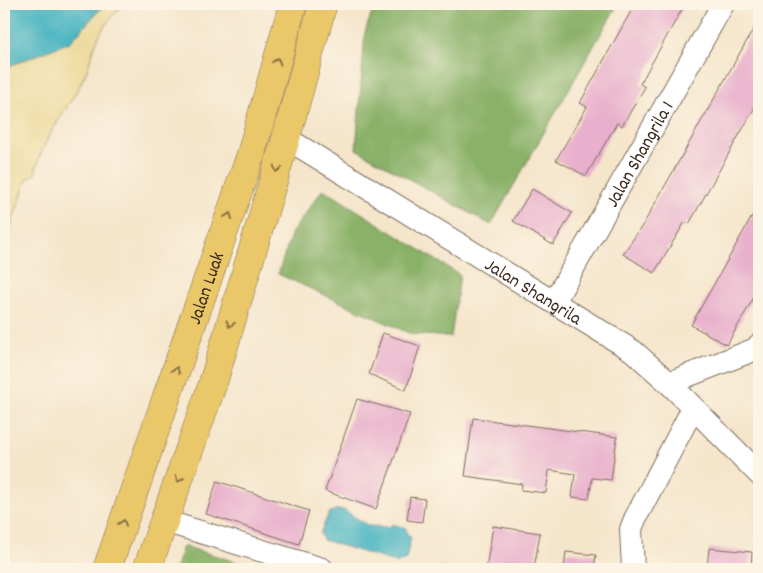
<svg xmlns="http://www.w3.org/2000/svg" width="763" height="573" font-family="Dekko,sans-serif">
<style>
.forest{fill:#89b168;stroke:#626e43}
.sand{fill:#eeda9e;stroke:#94825e}
.water{fill:#46b4c1;stroke:#406f70}
.building{fill:#e8b0cc}
.lines{fill:none;stroke-linecap:round;stroke-linejoin:round}
.minor-casing{stroke:#7c6b5b;stroke-width:24}
.primary-casing{stroke:#7c6b5b;stroke-width:29}
.minor{stroke:#fff;stroke-width:22}
.primary{stroke:#eac769;stroke-width:28}
.oneway{stroke:#8a7140}
.labels{text-anchor:middle;stroke-width:4;stroke-linejoin:round;paint-order:stroke}
.street-label{font-size:19px;fill:#3b2a1e;stroke:#fcf5e5}
</style>
<rect width="100%" height="100%" fill="#fcf5e5"/>
<filter id="ink" filterUnits="userSpaceOnUse"><feTurbulence type="fractalNoise" baseFrequency=".02" numOctaves="2"/><feDisplacementMap in="SourceGraphic" scale="10" xChannelSelector="R" yChannelSelector="G"/><feConvolveMatrix kernelMatrix="1 2 1 2 8 2 1 2 1" color-interpolation-filters="sRGB"/></filter>
<filter id="wash" filterUnits="userSpaceOnUse"><feTurbulence type="fractalNoise" baseFrequency=".0096" numOctaves="4" result="noise"/><feDisplacementMap in="SourceGraphic" scale="20" xChannelSelector="R" yChannelSelector="G"/><feGaussianBlur stdDeviation="1.12" result="paint"/><feColorMatrix in="noise" values="0 0 0 0 0 0 0 0 0 0 0 0 0 0 0 0 0 1.4 0 .05"/><feComposite in="paint" operator="in"/></filter>
<g filter="url(#wash)">
<rect width="100%" height="100%" fill="#f5e5cb"/>
<path class="forest" d="M375 4H618L491 225 356 149 365 32Z
M323 189 460 275 451 337 411 334 278 274 292 232Z
M183 546 260 569H175Z"/>
<path class="sand" d="M105 4H129C119 6 110 19 104 27 94 41 91 62 84 77 68 111 42 136 35 174L27 179 4 246V68L70 42Z"/>
<path class="water" d="M4 4H105L70 42 4 68Z
M335 510H344L369 526 389 527 392 524 406 528V532L411 537 406 559 398 563 323 540 320 533 329 513Z"/>
<g id="blocks">
<path class="building" d="M635 4H685L640 84 645 87 622 126 617 123 586 176 556 160 587 107 580 103Z
M759 19V100L689 224 685 222 654 273 623 254 644 223Z
M532 189 572 213 553 245 513 221Z
M759 204V288L727 345 691 325Z
M383 333 420 346 406 390 369 374Z
M357 399 410 414 376 509 325 491Z
M473 418 617 437 611 480 592 478 589 499 572 497 575 474 549 470 546 493 521 490 522 484 465 476Z
M217 481 309 511 299 544 206 514Z
M410 497 425 499 422 522 407 520Z
M493 526 540 533 534 569H486Z
M709 548 752 552 751 569H707Z
M566 552 596 555 594 569H564Z"/>
</g>
</g>
<g filter="url(#ink)">
<use href="#blocks" fill-opacity="0" stroke="#7c6b5b" stroke-width="1"/>
<g class="lines">
<defs>
<g id="minor">
<path id="s1" d="M286 138 633 351 669 383 759 474"/>
<path id="s2" d="M554 302 723 4"/>
<path d="M669 383 756 349 759 345"/>
<path d="M164 521 322 569"/>
<path d="M633 569 631 529 635 519 693 408"/>
</g>
<g id="primary">
<path id="s3" d="M107 569 251 154 293 4"/>
<path d="M147 569 213 383 286 138 323 4"/>
</g>
</defs>
<use href="#minor" class="minor-casing"/>
<use href="#primary" class="primary-casing"/>
<use href="#minor" class="minor"/>
<use href="#primary" class="primary"/>
</g>
<defs><path id="oneway-chevron" d="M-2-3.5L2.5 0L-2 3.5" fill="none" stroke-width="1.6" stroke-linecap="round" stroke-linejoin="round" transform="scale(1.25)"/></defs>
<g class="oneway">
<use href="#oneway-chevron" transform="translate(277 61) rotate(-74)"/>
<use href="#oneway-chevron" transform="translate(277 169) rotate(107)"/>
<use href="#oneway-chevron" transform="translate(229 216) rotate(-71)"/>
<use href="#oneway-chevron" transform="translate(230 324) rotate(107)"/>
<use href="#oneway-chevron" transform="translate(176 370) rotate(-71)"/>
<use href="#oneway-chevron" transform="translate(179 479) rotate(109)"/>
<use href="#oneway-chevron" transform="translate(123 523) rotate(-71)"/>
</g>
</g>
<g class="labels">
<g class="street-label">
<text dy="7" stroke="none"><textPath href="#s2" startOffset="171">Jalan Shangrila 1</textPath></text>
<text dy="7" stroke="none"><textPath href="#s3" startOffset="298">Jalan Luak</textPath></text>
<text dy="7" stroke="none"><textPath href="#s1" startOffset="291">Jalan Shangrila</textPath></text>
</g>
</g>
<rect width="763" height="573" fill="none" stroke="#fcf5e5" stroke-width="20"/>
</svg>
